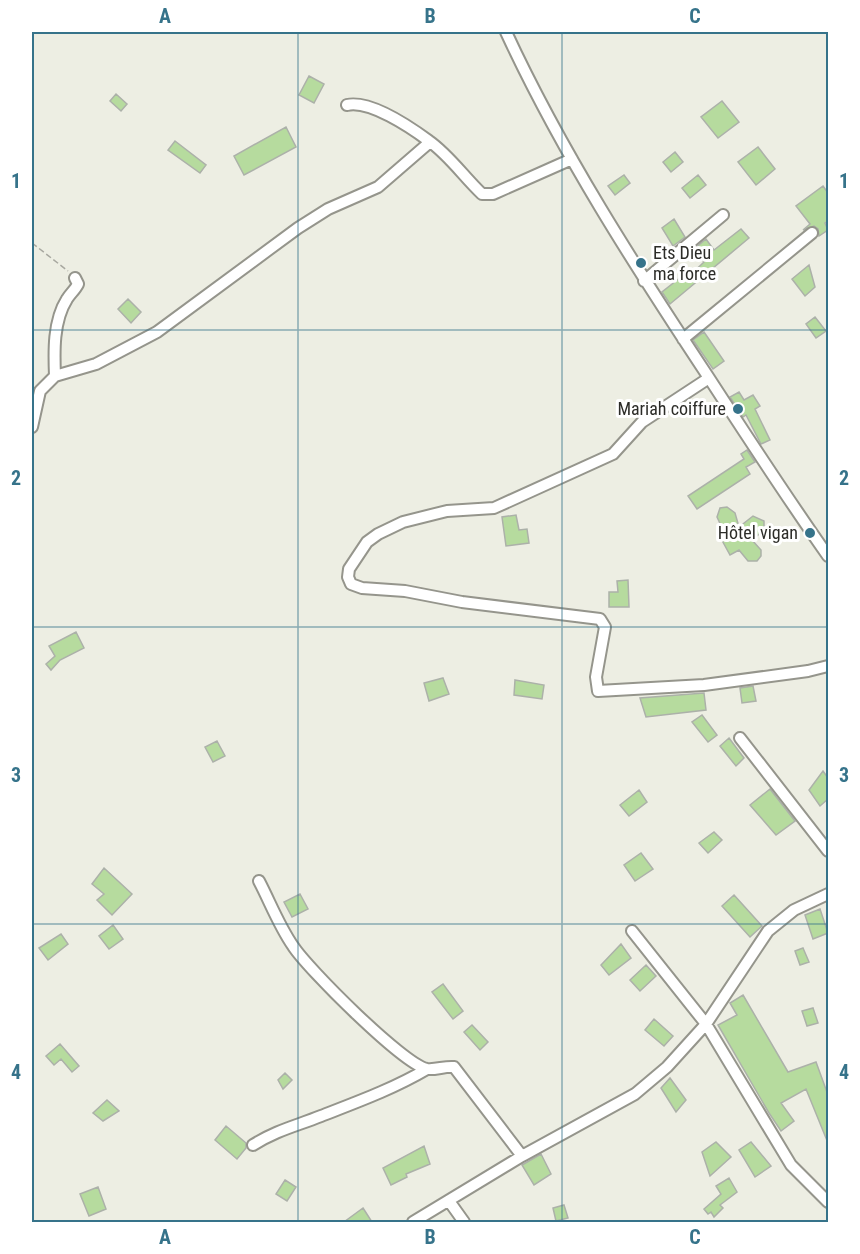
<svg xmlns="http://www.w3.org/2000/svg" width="860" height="1254" font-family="'Roboto Condensed',sans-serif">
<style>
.building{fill:#b6db9e;stroke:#acb1a9;stroke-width:1.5}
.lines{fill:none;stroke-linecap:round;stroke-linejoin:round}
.minor-casing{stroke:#95958c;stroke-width:14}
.path{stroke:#a8a8a0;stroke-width:1.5;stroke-dasharray:6 3;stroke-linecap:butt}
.minor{stroke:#fff;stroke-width:10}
.grid{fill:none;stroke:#36738a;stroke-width:1.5;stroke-opacity:0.55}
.poi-dot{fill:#36738a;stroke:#fff;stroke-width:2}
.labels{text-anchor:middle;stroke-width:6;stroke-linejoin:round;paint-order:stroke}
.poi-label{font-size:18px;fill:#2c2c28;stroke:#fff;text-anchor:end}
.neatline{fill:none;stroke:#36738a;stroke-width:2}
.grid-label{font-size:20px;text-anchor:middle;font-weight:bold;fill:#36738a}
</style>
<rect width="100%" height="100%" fill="#edeee3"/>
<path class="building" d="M309 76 324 84 314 103 299 95Z
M116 94 127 104 121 111 110 101Z
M722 101 739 122 718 138 701 117Z
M286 127 296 147 244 175 234 156Z
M175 141 206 165 200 173 168 150Z
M758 147 775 169 756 185 738 162Z
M675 152 683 162 671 172 663 162Z
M624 175 630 183 615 195 608 186Z
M698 175 706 185 690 198 682 188Z
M823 186 828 193V221L825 223 828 230 819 236 818 229 814 226 803 230 810 224 796 206Z
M674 219 685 237 673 246 662 228Z
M741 229 749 238 670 304 662 292 681 277 684 281 704 262 694 249 706 239 714 250Z
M809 265 815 287 805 296 792 279Z
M128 299 141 312 131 323 118 309Z
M815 317 826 331 816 338 806 324Z
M704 332 724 361 713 369 693 340Z
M739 392 744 400 753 395 760 406 755 409 770 440 761 444 746 415 743 417 730 397Z
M747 450 755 462 746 467 750 474 697 509 688 496 744 459 741 454Z
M727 507 735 513 739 527 753 516 764 521V530L752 540 761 550V556L757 561H748L739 550 730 555 718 533 723 530 717 517 720 508Z
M516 515 519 530 527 529 529 543 506 546 502 517Z
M628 580 629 607H609V592H618L617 581Z
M76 632 84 648 60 660 51 670 46 664 55 656 49 646Z
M443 678 449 694 429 701 424 683Z
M515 680 544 685 542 699 514 695Z
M753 686 756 701 742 703 740 688Z
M704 693 706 710 646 717 640 698Z
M702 715 717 735 708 742 692 722Z
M729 738 744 758 736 766 720 746Z
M217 741 225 756 213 762 205 747Z
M823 771 828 778V799L820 806 809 790Z
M770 789 795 821 776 835 750 805Z
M639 790 647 802 629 816 620 805Z
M714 832 722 840 708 853 699 843Z
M641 853 653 869 635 881 624 865Z
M104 868 132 894 112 915 97 900 104 894 92 884Z
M300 894 308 909 292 917 284 902Z
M734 895 762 926 750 937 722 906Z
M820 909 828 933 813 939 805 915Z
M113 925 123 939 109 949 99 936Z
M61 934 68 944 48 960 39 948Z
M621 944 631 958 609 975 601 965Z
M803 948 809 962 800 965 795 951Z
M646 965 656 976 640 991 630 980Z
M443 984 463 1011 453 1019 432 992Z
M743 995 788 1072 816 1062 828 1095V1143L806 1089 781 1103 794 1121 781 1131 769 1113 718 1025 737 1015 730 1003Z
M813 1008 818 1023 807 1026 802 1011Z
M654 1019 673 1036 664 1046 645 1030Z
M472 1025 488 1042 480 1050 464 1032Z
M60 1044 79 1066 72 1072 61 1059 54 1065 46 1056Z
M285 1073 292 1080 283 1089 278 1080Z
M670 1078 686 1100 676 1112 661 1088Z
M107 1100 119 1111 103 1121 93 1113Z
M226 1126 246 1143V1148L237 1159 215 1140Z
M716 1142 731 1157 710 1176 702 1152Z
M751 1142 771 1166 755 1177 739 1150Z
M424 1146 430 1164 406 1174 407 1177 391 1185 383 1168Z
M541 1154 551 1174 534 1185 522 1165Z
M729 1178 737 1192 720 1205 723 1208 714 1217 711 1212 708 1214 704 1209 721 1194 716 1186Z
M285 1180 296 1187 287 1201 276 1194Z
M98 1187 106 1209 89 1216 80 1194Z
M564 1205 568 1218 556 1221 553 1208Z
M363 1208 372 1222H344Z"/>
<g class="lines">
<defs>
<path id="minor" d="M506 32C562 153 635 266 709 378 748 438 787 498 828 556
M347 105C370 100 410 127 429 141 449 155 464 177 482 194H493L572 159
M644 281 723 215
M683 339 812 233
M55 376C54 352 53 321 67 299 70 294 75 290 78 284L75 278
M709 378 642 422 613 454 494 508 447 511 403 522 378 534 367 542 349 569 348 577 351 584 362 588 405 591 462 602 600 619 605 627 596 677 598 691 704 685 808 671 828 666
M32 427 40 391 55 376 96 364 157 332 298 228 328 209 378 187 430 142
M740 738 828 851
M259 881C270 902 279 926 293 946 307 968 404 1065 427 1069 436 1070 445 1066 454 1067L522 1156
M632 931 706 1024 791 1165 828 1202
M253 1145C277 1130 296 1126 321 1116 357 1102 393 1089 427 1069
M449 1201 464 1222
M413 1222 522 1156 635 1094 667 1067 706 1024 768 931 794 910 828 894"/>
</defs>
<use href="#minor" class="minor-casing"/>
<path class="path" d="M32 243 68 271"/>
<use href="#minor" class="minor"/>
</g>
<path class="grid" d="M298 32V1222M562 32V1222M32 330H828M32 627H828M32 924H828"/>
<g class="poi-dot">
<circle cx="641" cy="263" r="6"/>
<circle cx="738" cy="409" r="6"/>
<circle cx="810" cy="533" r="6"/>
</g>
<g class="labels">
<g class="poi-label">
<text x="653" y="259" text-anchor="start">Ets Dieu<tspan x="653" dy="21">ma force</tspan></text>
<text x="726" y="415">Mariah coiffure</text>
<text x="798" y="539">Hôtel vigan</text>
</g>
</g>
<rect width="860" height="1254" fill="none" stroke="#ffffff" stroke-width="66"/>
<rect x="33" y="33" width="794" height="1188" class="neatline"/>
<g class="grid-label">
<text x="165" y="23">A</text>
<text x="430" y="23">B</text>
<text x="695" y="23">C</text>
<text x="16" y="188">1</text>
<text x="844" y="188">1</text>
<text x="16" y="485">2</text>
<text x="844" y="485">2</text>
<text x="16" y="782">3</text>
<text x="844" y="782">3</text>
<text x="16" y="1079">4</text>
<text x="844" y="1079">4</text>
<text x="165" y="1244">A</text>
<text x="430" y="1244">B</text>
<text x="695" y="1244">C</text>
</g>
</svg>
